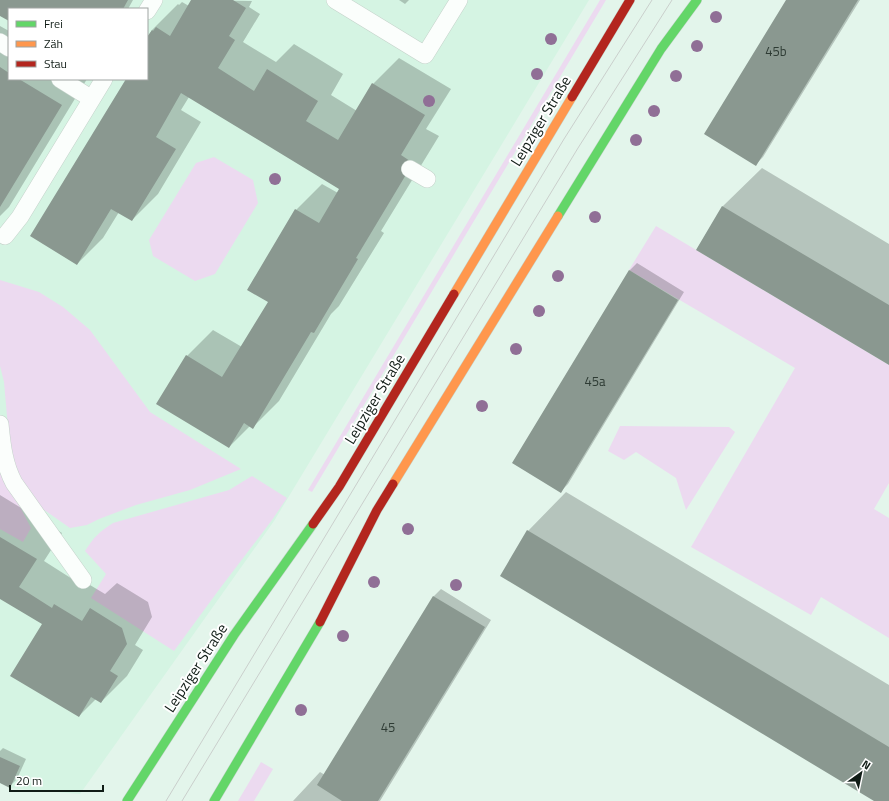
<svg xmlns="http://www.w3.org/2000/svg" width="889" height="801" font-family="'Titillium Web',sans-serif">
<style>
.built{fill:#d5f4e3;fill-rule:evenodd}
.green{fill:#ecdaf0}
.shadow{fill:#0003}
.building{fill:#8a9890}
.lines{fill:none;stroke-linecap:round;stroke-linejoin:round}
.lane-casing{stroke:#c4d2ca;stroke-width:18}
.fast-casing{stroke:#c4d2ca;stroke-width:10}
.slow-casing{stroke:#c4d2ca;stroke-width:10}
.jam-casing{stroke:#c4d2ca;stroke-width:10}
.lane{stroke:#fbfefc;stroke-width:17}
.fast{stroke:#63d668;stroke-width:9}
.slow{stroke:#ff974d;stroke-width:9}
.jam{stroke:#b3261e;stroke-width:9}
.tram{stroke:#cacfcc;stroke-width:1}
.tree{fill:#906f96}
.labels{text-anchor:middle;stroke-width:4;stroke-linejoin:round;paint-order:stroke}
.number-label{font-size:13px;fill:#2e3b34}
.street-label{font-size:15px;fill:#101c16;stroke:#fff}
</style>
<rect width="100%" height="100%" fill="#e3f5eb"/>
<path class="built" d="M0 0H589L274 521 80 794 10 788 0 783ZM9 9H147V79H9Z"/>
<path class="green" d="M600 0H606L312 492 308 490Z
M214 157 253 180 258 203 215 274 195 281 153 256 149 240 196 163Z
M656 226 889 365V483L874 509 889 518V638L821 597 811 615 691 547 795 368 629 270Z
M0 280 39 292 63 307 90 330 150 412 241 469 190 490 136 505 99 519 87 525 70 528 40 507 22 482 15 464 9 439 4 382 0 366Z
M620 426 729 427 735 432 686 510 676 478 636 452 624 460 608 451Z
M0 454 17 501 31 528 23 542 0 529Z
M252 476 287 498 272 520 218 591 174 651 91 598 106 574 85 551C94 537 99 532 113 523L229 490Z
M261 762 273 769 254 801H238Z"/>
<path class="shadow" d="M0 0H133L128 9H9V20L0 15Z
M192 0 252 1 249 7 260 14 243 42 276 62 294 44 317 58 343 74 331 95 357 111 373 84 399 58 451 89 426 129 439 136 381 231 384 233 339 306 331 314 279 401 253 427 250 426 229 447 187 356 213 330 242 347 269 302 248 289 296 210 322 184 338 193 341 189 189 97 181 110 201 122 158 194 132 220 119 212 103 238 77 264 127 79H147V39L152 30 178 4 179 5 182 2 189 6Z
M399 0H409L405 4Z
M788 0H860L763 157 756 164Z
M0 26 9 31V79H87L9 207 0 216Z
M762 168 889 244V364L697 249 723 206Z
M637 263 684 292 568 484 561 491 513 463 630 270Z
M566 492 889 685V801H876L528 531Z
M0 495 62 533 44 561 77 582 80 579 105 594 117 583 148 602 152 617 135 645 143 650 127 676 101 702 96 699 79 716 43 624 0 598Z
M441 589 491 620 380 801H293L320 772 325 775 434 596Z
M3 748 26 759 17 779 10 786 0 782V751Z"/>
<path class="building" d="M0 0H128L123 9H9V21L0 16Z
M191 0H233L246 8 229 36 235 40 218 68 254 91 267 69 291 84 318 101 306 121 338 140 372 83 425 115 401 155 413 163 356 258 358 259 314 333 311 332 253 429 244 423 229 448 156 404 186 355 222 377 268 302 247 290 295 209 319 223 339 189 181 93 156 137 176 149 132 221 111 209 77 265 30 236 126 79H147V37L152 30 153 31 156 27 170 36Z
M786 0H858L756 166 704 134Z
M0 67 9 73V79H19L62 105 0 207Z
M722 206 889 305V365L696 250Z
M629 270 678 300 561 493 512 463Z
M527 530 889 747V801H874L500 576Z
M0 537 37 559 19 587 52 608 54 604 82 621 90 608 122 628 127 644 110 671 118 676 101 703 91 697 79 717 10 676 42 624 0 599Z
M433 596 485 627 378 801H342L317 785Z
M0 757 20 766 10 788 0 783Z"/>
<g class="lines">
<defs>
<path id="lane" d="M335 0 425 55 459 0
M147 11 154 0
M0 42 9 48
M60 79 92 99
M410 169 427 179
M5 236 20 217 104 79
M0 424C2 445 4 464 14 483L83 580"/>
<path id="fast" d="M558 216 661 49 697 0
M127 801 234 635 313 524
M214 801 320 622"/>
<path id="slow" d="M454 294 572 97
M393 484 558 216"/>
<path id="jam" d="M572 97 630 0
M313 524 339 487 454 294
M320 622 377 510 393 484"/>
</defs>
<use href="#lane" class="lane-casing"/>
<use href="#fast" class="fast-casing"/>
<use href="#slow" class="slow-casing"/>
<use href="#jam" class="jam-casing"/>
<use href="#lane" class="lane"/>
<use href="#fast" class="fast"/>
<use href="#slow" class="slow"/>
<use href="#jam" class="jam"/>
<path class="tram" d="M166 801 564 139 652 0
M182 801 578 148 672 0"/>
</g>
<g class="tree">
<circle cx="716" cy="17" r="6"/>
<circle cx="551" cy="39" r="6"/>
<circle cx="697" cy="46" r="6"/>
<circle cx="537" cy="74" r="6"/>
<circle cx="676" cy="76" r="6"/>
<circle cx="429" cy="101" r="6"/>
<circle cx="654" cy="111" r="6"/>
<circle cx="636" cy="140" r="6"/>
<circle cx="275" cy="179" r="6"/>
<circle cx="595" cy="217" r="6"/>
<circle cx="558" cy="276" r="6"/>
<circle cx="539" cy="311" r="6"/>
<circle cx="516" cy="349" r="6"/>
<circle cx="482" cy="406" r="6"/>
<circle cx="408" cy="529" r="6"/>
<circle cx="374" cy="582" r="6"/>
<circle cx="456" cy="585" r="6"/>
<circle cx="343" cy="636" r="6"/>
<circle cx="301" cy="710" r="6"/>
</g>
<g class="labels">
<g class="number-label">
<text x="776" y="56">45b</text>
<text x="595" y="386">45a</text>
<text x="388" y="732">45</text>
</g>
<g class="street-label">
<text transform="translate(541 121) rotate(-59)" y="5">Leipziger Straße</text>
<text transform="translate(375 399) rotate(-59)" y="5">Leipziger Straße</text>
<text transform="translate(196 668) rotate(-57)" y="5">Leipziger Straße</text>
</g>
</g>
<rect x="8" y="8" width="140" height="72" fill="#ffffff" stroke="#9fa4a2"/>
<rect x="16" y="21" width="20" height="6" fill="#63d668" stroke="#9fa4a2"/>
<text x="44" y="28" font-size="12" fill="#101c16">Frei</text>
<rect x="16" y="41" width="20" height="6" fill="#ff974d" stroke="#9fa4a2"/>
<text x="44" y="48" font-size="12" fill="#101c16">Zäh</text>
<rect x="16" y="61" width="20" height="6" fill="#b3261e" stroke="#9fa4a2"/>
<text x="44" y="68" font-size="12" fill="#101c16">Stau</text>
<g transform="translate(861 773) rotate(33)" stroke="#ffffff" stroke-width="3" paint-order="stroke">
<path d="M0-3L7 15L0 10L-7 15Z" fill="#101c16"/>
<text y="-6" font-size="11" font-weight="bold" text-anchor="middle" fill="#101c16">N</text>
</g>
<path d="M10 785v6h93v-6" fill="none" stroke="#101c16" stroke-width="2"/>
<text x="16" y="785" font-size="12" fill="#101c16" stroke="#ffffff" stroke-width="3" paint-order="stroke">20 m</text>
</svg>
